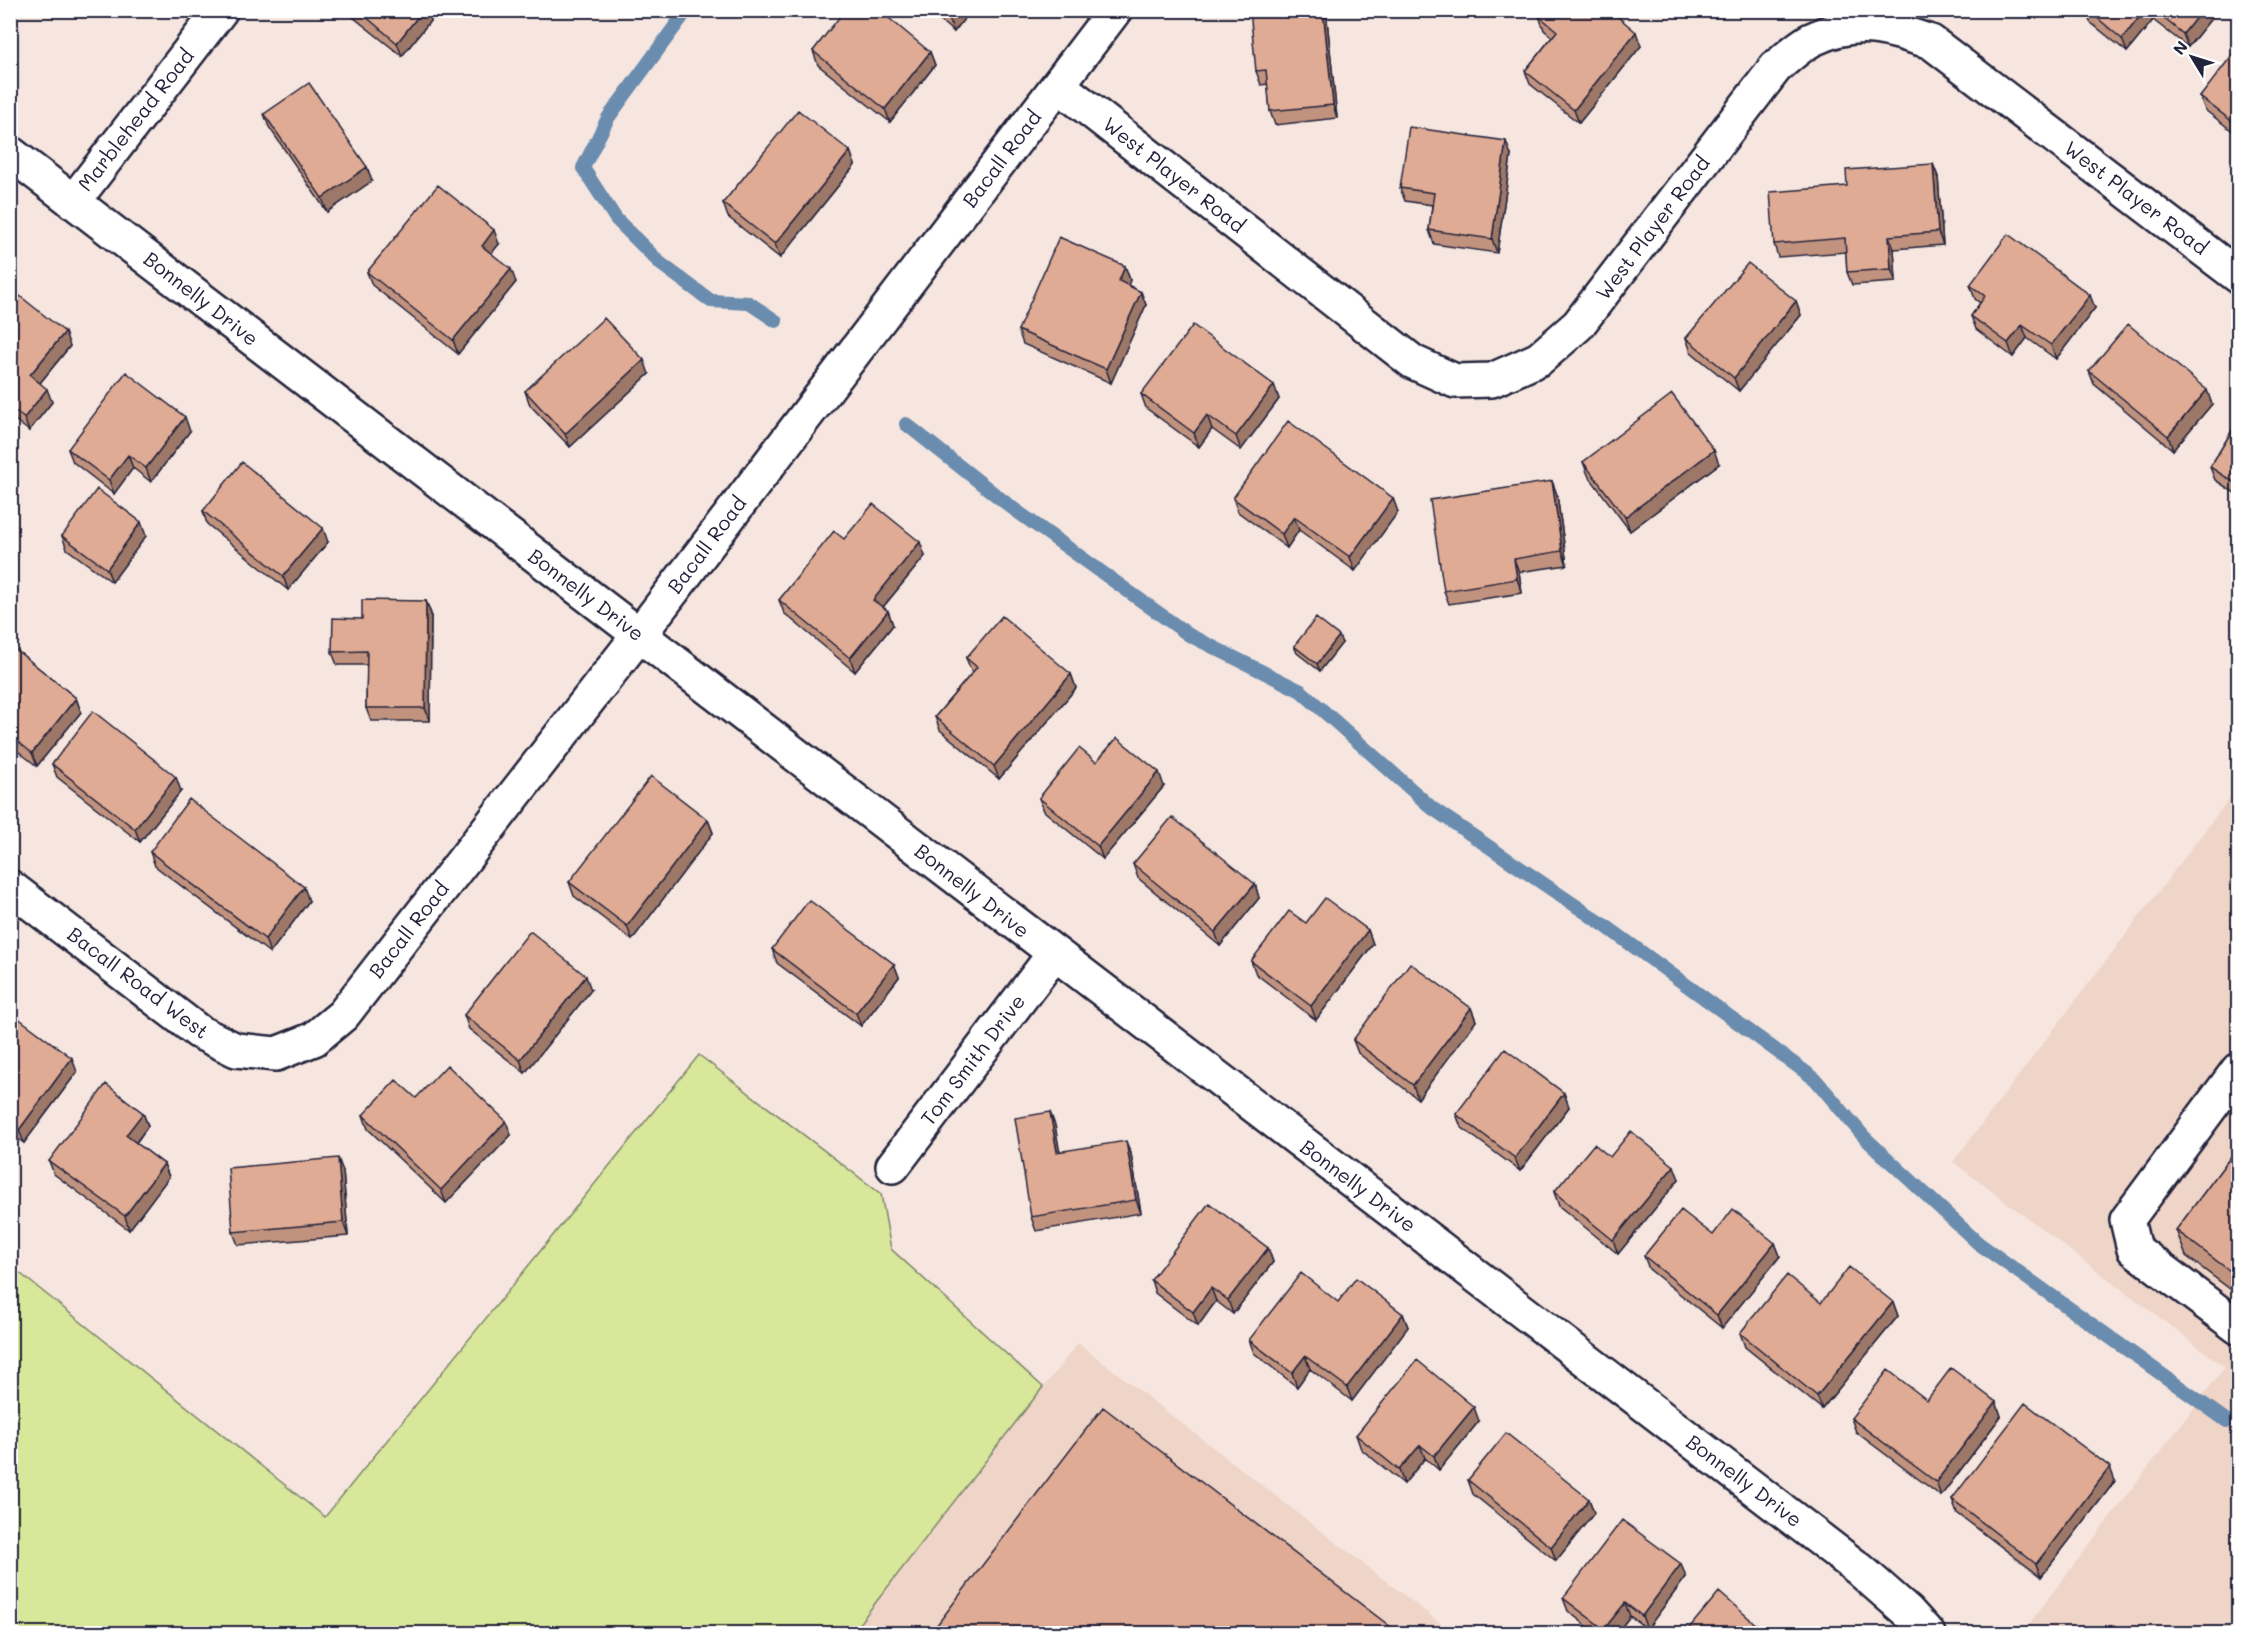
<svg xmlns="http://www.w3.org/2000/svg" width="2249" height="1644" font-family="Mali,sans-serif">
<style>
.built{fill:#efd4c8}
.green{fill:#d8e79a;stroke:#7d846a;stroke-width:1.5}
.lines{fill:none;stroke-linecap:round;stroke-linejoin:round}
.stream{stroke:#6b8cae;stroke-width:14}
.minor-casing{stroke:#22223b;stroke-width:38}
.minor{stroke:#fff;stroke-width:33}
.wall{fill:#c1937f;stroke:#22223b;stroke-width:1.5}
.shaded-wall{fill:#9d7868;stroke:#22223b;stroke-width:1.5}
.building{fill:#e0ab94;stroke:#22223b;stroke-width:1.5}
.labels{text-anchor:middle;stroke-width:5;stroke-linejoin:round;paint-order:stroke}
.street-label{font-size:20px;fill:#22223b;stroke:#fff}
</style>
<rect width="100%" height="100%" fill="#f6e6df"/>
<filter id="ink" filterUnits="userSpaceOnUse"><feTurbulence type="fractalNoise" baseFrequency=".0167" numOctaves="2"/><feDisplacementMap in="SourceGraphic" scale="12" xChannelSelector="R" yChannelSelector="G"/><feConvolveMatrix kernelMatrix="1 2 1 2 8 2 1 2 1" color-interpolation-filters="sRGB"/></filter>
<g filter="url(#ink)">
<path class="built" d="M2238 787V1633H2022L2225 1367 1953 1162Z
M1078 1343 1453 1633 852 1634Z"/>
<path class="green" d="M699 1055 881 1194 891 1249 1043 1387 852 1633H11V1266L325 1517Z"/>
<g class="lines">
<path class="stream" d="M687 10 608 118 583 168 616 219 661 264 711 301 749 303 776 321
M906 424 1011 507 1189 635 1301 691 1432 808 1607 927 1815 1079 1865 1138 1978 1243 2227 1421"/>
<defs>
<path id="minor" d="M1058 85 1413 362 1455 381 1492 380 1539 359 1578 325 1776 67C1787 58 1800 45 1813 39 1858 17 1887 28 1931 42L2238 276
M10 153 1859 1569 1908 1612 1928 1634
M73 202 221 10
M10 887 199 1032 236 1050 276 1054 314 1039 343 1015 639 635 1115 10
M2238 1070 2127 1220 2134 1249 2238 1327
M893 1166 1054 954"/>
</defs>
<use href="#minor" class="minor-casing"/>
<use href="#minor" class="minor"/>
</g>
<path class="wall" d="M351 10H439L402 56 353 17Z
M927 10H971L954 32Z
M1326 10 1337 118 1275 125 1270 111 1268 84 1261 85 1256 71Z
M2086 10H2218L2188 47 2153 20 2127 52 2090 22Z
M1539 16 1641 46 1579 123 1530 84 1525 71 1552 37 1544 30Z
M813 51 930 52 935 65 890 122 818 65Z
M2238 52V143L2235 133 2205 110 2200 97Z
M264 114 367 167 372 181 327 212 269 127Z
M850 151 855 165 780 258 728 217 723 203Z
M1511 155 1497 253 1434 244 1429 230 1432 205 1405 201 1400 188Z
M1933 164 1938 177 1943 245 1894 249 1896 282 1852 285 1847 272 1846 252 1778 257 1774 244 1847 186Z
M499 244 491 253 516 282 458 354 372 285 367 272Z
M1125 266 1130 280 1128 285 1141 292 1146 305 1111 383 1023 344 1018 330Z
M1970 285 2095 308 2056 359 2027 338 2013 357 1976 329 1971 316 1980 303 1975 299Z
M10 288 70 346 40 383 52 402 29 431 10 416Z
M1796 301 1801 315 1739 391 1691 352 1686 338Z
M2089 371 2212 404 2173 450 2094 384Z
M649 374 570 447 530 405 525 391Z
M1274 385 1279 399 1241 450 1212 429 1199 447 1146 408 1141 394Z
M2238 421V495L2215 480 2210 467Z
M190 431 151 482 133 468 114 494 73 462 68 449Z
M1583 462 1719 464 1630 531 1588 475Z
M1552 481 1557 495 1567 565 1519 572 1522 593 1449 604 1444 591Z
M1233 498 1398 512 1355 571 1299 530 1287 548 1238 512Z
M203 511 328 542 288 590 207 524Z
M62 536H146L112 582 67 549Z
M844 539 925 556 883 607 888 611 893 625 855 672 784 613 779 600Z
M426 601 431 614 430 721H371L366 708 367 665H337L332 652 362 619Z
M1342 643 1320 671 1297 653 1294 646Z
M10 645 76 698 81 712 37 766 10 745Z
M966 658 1071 674 1076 688 999 779 940 730 935 717 972 673Z
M1096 762 1164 786 1103 859 1044 811 1039 798Z
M52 764 181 791 140 842 57 777Z
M708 820 713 833 632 940 574 896 569 882Z
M150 852 309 901 270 953 155 866Z
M1133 864 1255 884 1259 898 1220 946 1138 878Z
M1306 923 1368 930 1373 944 1316 1020 1256 974 1251 961Z
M772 949 894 964 899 977 861 1026 777 963Z
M591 990 525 1073 469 1029 464 1015Z
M1471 1008 1476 1021 1418 1099 1358 1053 1353 1040Z
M10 1012 77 1072 24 1143 10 1134Z
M1564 1093 1569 1107 1520 1171 1461 1127 1456 1114Z
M143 1113 148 1126 136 1143 164 1164 169 1177 129 1230 54 1174 49 1161Z
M363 1115 511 1135 446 1203 368 1129Z
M1055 1125 1059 1151 1131 1154 1141 1213 1036 1231 1031 1217Z
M2238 1147V1295L2186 1256 2176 1230Z
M1610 1157 1679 1179 1618 1254 1559 1206 1554 1192Z
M343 1171 348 1236 238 1245 233 1232Z
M1713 1235 1775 1243 1780 1256 1722 1328 1649 1269 1644 1256Z
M1268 1248 1273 1262 1233 1314 1216 1301 1198 1326 1155 1293 1151 1280Z
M1338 1302 1403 1314 1408 1327 1352 1401 1310 1369 1297 1387 1254 1353 1249 1340Z
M1893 1302 1898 1316 1822 1409 1745 1347 1740 1333 1821 1303Z
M1927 1400 1996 1402 2001 1416 1941 1496 1856 1432 1851 1418Z
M1479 1421 1439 1470 1425 1458 1404 1484 1361 1449 1356 1435Z
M1468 1480 1589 1499 1594 1513 1556 1561 1473 1494Z
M2115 1481 2041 1577 1957 1513 1952 1499Z
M1686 1577 1647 1629 1630 1616 1616 1634H1597L1568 1611 1563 1598Z"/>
<path class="shaded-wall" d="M423 10H439L402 56 397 43Z
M955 10H971L954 32 949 18Z
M1323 10H1326L1337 118 1333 105Z
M2145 10H2150L2153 20 2127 52 2122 39Z
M2202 10H2218L2188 47 2183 34Z
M1636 32 1641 46 1579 123 1574 110Z
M930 52 935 65 890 122 885 109Z
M1506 141 1511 155 1497 253 1492 239Z
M850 151 855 165 780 258 775 244Z
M1933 164 1938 177 1943 245 1938 232Z
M367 167 372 181 327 212 322 198Z
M494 230 499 244 487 259 482 246Z
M1889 236 1894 249 1896 282 1891 269Z
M1125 266 1130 280 1124 295 1119 281Z
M511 269 516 282 458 354 453 340Z
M1141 292 1146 305 1111 383 1106 369Z
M2090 295 2095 308 2056 359 2051 345Z
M1796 301 1801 315 1739 391 1734 378Z
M2022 325 2027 338 2013 357 2008 343Z
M65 332 70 346 35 389 30 375Z
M644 360 649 374 570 447 565 434Z
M1274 385 1279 399 1241 450 1236 436Z
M47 389 52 402 29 431 24 418Z
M2207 390 2212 404 2173 450 2168 436Z
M1207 415 1212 429 1199 447 1194 433Z
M185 417 190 431 151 482 146 468Z
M1714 450 1719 464 1630 531 1625 517Z
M128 455 133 468 114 494 109 480Z
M1552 481 1557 495 1567 565 1562 551Z
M1393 498 1398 512 1355 571 1350 557Z
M1294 517 1299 530 1287 548 1282 534Z
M141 522 146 536 112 582 107 569Z
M323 528 328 542 288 590 283 576Z
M920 542 925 556 878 613 873 600Z
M1514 559 1519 572 1522 593 1517 579Z
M426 601 431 614 430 721 425 708Z
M888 611 893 625 855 672 850 658Z
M1339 636 1342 643 1320 671 1317 664Z
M1071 674 1076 688 999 779 994 766Z
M76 698 81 712 37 766 32 753Z
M1159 772 1164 786 1103 859 1098 846Z
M176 777 181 791 140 842 135 829Z
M708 820 713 833 632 940 627 926Z
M1255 884 1259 898 1220 946 1215 932Z
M304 887 309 901 270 953 265 939Z
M1368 930 1373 944 1316 1020 1311 1006Z
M894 964 899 977 861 1026 856 1013Z
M586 976 591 990 525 1073 520 1060Z
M1471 1008 1476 1021 1418 1099 1413 1085Z
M72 1058 77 1072 24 1143 19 1130Z
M1564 1093 1569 1107 1520 1171 1515 1158Z
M1050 1112 1055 1125 1062 1165 1057 1152Z
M143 1113 148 1126 131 1149 126 1135Z
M506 1121 511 1135 446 1203 441 1190Z
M1126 1141 1131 1154 1141 1213 1136 1200Z
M338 1158 343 1171 348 1236 343 1222Z
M164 1164 169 1177 129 1230 125 1216Z
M1674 1166 1679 1179 1618 1254 1613 1240Z
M1775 1243 1780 1256 1722 1328 1717 1315Z
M1268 1248 1273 1262 1233 1314 1228 1300Z
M1211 1288 1216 1301 1198 1326 1193 1312Z
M1893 1302 1898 1316 1822 1409 1817 1396Z
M1403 1314 1408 1327 1352 1401 1347 1387Z
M1305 1356 1310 1369 1297 1387 1292 1373Z
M1996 1402 2001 1416 1941 1496 1936 1482Z
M1474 1407 1479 1421 1439 1470 1434 1456Z
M1420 1445 1425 1458 1404 1484 1399 1470Z
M2110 1467 2115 1481 2041 1577 2036 1564Z
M1589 1499 1594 1513 1556 1561 1551 1547Z
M1681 1564 1686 1577 1647 1629 1642 1616Z
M1625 1603 1630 1616 1616 1634H1606L1604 1629Z"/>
<path class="building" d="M358 10H423L397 43Z
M845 10H879L930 52 885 109 813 51Z
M939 10H955L949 18Z
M1250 10H1323L1333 105 1270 111 1266 70 1256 71Z
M1544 10H1610L1636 32 1574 110 1525 71 1557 31 1539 16Z
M2088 10H2145L2122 39Z
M2154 10H2202L2183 34Z
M2236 50 2238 52V134L2234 130 2237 125 2200 97Z
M309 83 367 167 322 198 264 114Z
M798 110 850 151 775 244 723 203Z
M1409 127 1506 141 1492 239 1429 230 1434 193 1400 188Z
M1933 164 1938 232 1889 236 1891 269 1847 272 1845 238 1774 244 1770 192 1847 186 1846 170Z
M438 185 494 230 482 246 511 269 453 340 367 272Z
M2008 234 2090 295 2051 345 2022 325 2008 343 1971 316 1985 296 1970 285Z
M1059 237 1125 266 1119 281 1141 292 1106 369 1018 330Z
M1748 263 1796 301 1734 378 1686 338Z
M10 288 65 332 30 375 47 389 24 418 10 407Z
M604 318 644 360 565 434 525 391Z
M2128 324 2207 390 2168 436 2089 371Z
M1193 325 1274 385 1236 436 1207 415 1194 433 1141 394Z
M126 372 185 417 146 468 128 455 109 480 68 449Z
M1672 394 1714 450 1625 517 1583 462Z
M1288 421 1393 498 1350 557 1294 517 1282 534 1233 498Z
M2238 421V485L2210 467Z
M242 462 323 528 283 576 203 511Z
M1552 481 1562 551 1514 559 1517 579 1444 591 1430 500Z
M97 489 141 522 107 569 62 536Z
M873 504 920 542 873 600 888 611 850 658 779 600 834 531 844 539Z
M362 600 426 601 425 708H366L367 651 332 652 333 618 362 619Z
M1002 616 1071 674 994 766 935 717 977 667 966 658Z
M1316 618 1339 636 1317 664 1294 646Z
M10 645 76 698 32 753 10 735Z
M93 711 176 777 135 829 52 764Z
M1117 738 1159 772 1098 846 1039 798 1079 748 1096 762Z
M651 776 708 820 627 926 569 882Z
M189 799 304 887 265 939 150 852Z
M1172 817 1255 884 1215 932 1133 864Z
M1325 898 1368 930 1311 1006 1251 961 1289 911 1306 923Z
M809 900 894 964 856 1013 772 949Z
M530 931 586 976 520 1060 464 1015Z
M1410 963 1471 1008 1413 1085 1353 1040Z
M10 1012 72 1058 19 1130 10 1124Z
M1505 1049 1564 1093 1515 1158 1456 1114Z
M447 1065 506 1121 441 1190 363 1115 396 1080 416 1098Z
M106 1084 143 1113 126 1135 164 1164 125 1216 49 1161Z
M1050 1112 1057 1152 1126 1141 1136 1200 1031 1217 1015 1118Z
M1631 1131 1674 1166 1613 1240 1554 1192 1594 1144 1610 1157Z
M2238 1147V1277L2176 1230Z
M338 1158 343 1222 233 1232 228 1168Z
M1209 1203 1268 1248 1228 1300 1211 1288 1193 1312 1151 1280Z
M1733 1209 1775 1243 1717 1315 1644 1256 1681 1210 1713 1235Z
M1849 1267 1893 1302 1817 1396 1740 1333 1787 1275 1821 1303Z
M1301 1273 1338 1302 1356 1278 1403 1314 1347 1387 1305 1356 1292 1373 1249 1340Z
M1417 1360 1474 1407 1434 1456 1420 1445 1399 1470 1356 1435Z
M1951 1368 1996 1402 1936 1482 1851 1418 1888 1370 1927 1400Z
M2025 1403 2110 1467 2036 1564 1952 1499Z
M1103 1407 1400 1634H930Z
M1506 1433 1589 1499 1551 1547 1468 1480Z
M1622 1520 1681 1564 1642 1616 1625 1603 1604 1629 1563 1598Z
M1719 1592 1767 1634H1684Z"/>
</g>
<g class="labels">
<g class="street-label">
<text transform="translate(136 120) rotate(-52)" y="7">Marblehead Road</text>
<text transform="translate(1002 159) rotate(-53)" y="7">Bacall Road</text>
<text transform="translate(1174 175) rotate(38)" y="7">West Player Road</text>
<text transform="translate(2136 198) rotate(37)" y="7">West Player Road</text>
<text transform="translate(1653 228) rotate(-53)" y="7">West Player Road</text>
<text transform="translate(201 299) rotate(38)" y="7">Bonnelly Drive</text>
<text transform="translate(707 545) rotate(-53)" y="7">Bacall Road</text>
<text transform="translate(586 595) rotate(37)" y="7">Bonnelly Drive</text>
<text transform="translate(972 891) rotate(38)" y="7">Bonnelly Drive</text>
<text transform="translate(409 930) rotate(-52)" y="7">Bacall Road</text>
<text transform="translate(138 983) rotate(37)" y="7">Bacall Road West</text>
<text transform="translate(973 1060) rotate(-53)" y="7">Tom Smith Drive</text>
<text transform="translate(1358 1186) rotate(37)" y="7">Bonnelly Drive</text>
<text transform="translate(1744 1481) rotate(37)" y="7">Bonnelly Drive</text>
</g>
</g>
<rect width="2249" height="1644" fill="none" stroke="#fff" stroke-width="36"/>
<rect x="18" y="18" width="2213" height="1608" fill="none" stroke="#22223b" stroke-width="2" filter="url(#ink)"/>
<g transform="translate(2192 57) rotate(308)" stroke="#ffffff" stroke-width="4.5" paint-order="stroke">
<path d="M0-4.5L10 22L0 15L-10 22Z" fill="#22223b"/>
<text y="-9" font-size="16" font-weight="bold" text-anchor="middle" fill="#22223b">N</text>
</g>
</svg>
